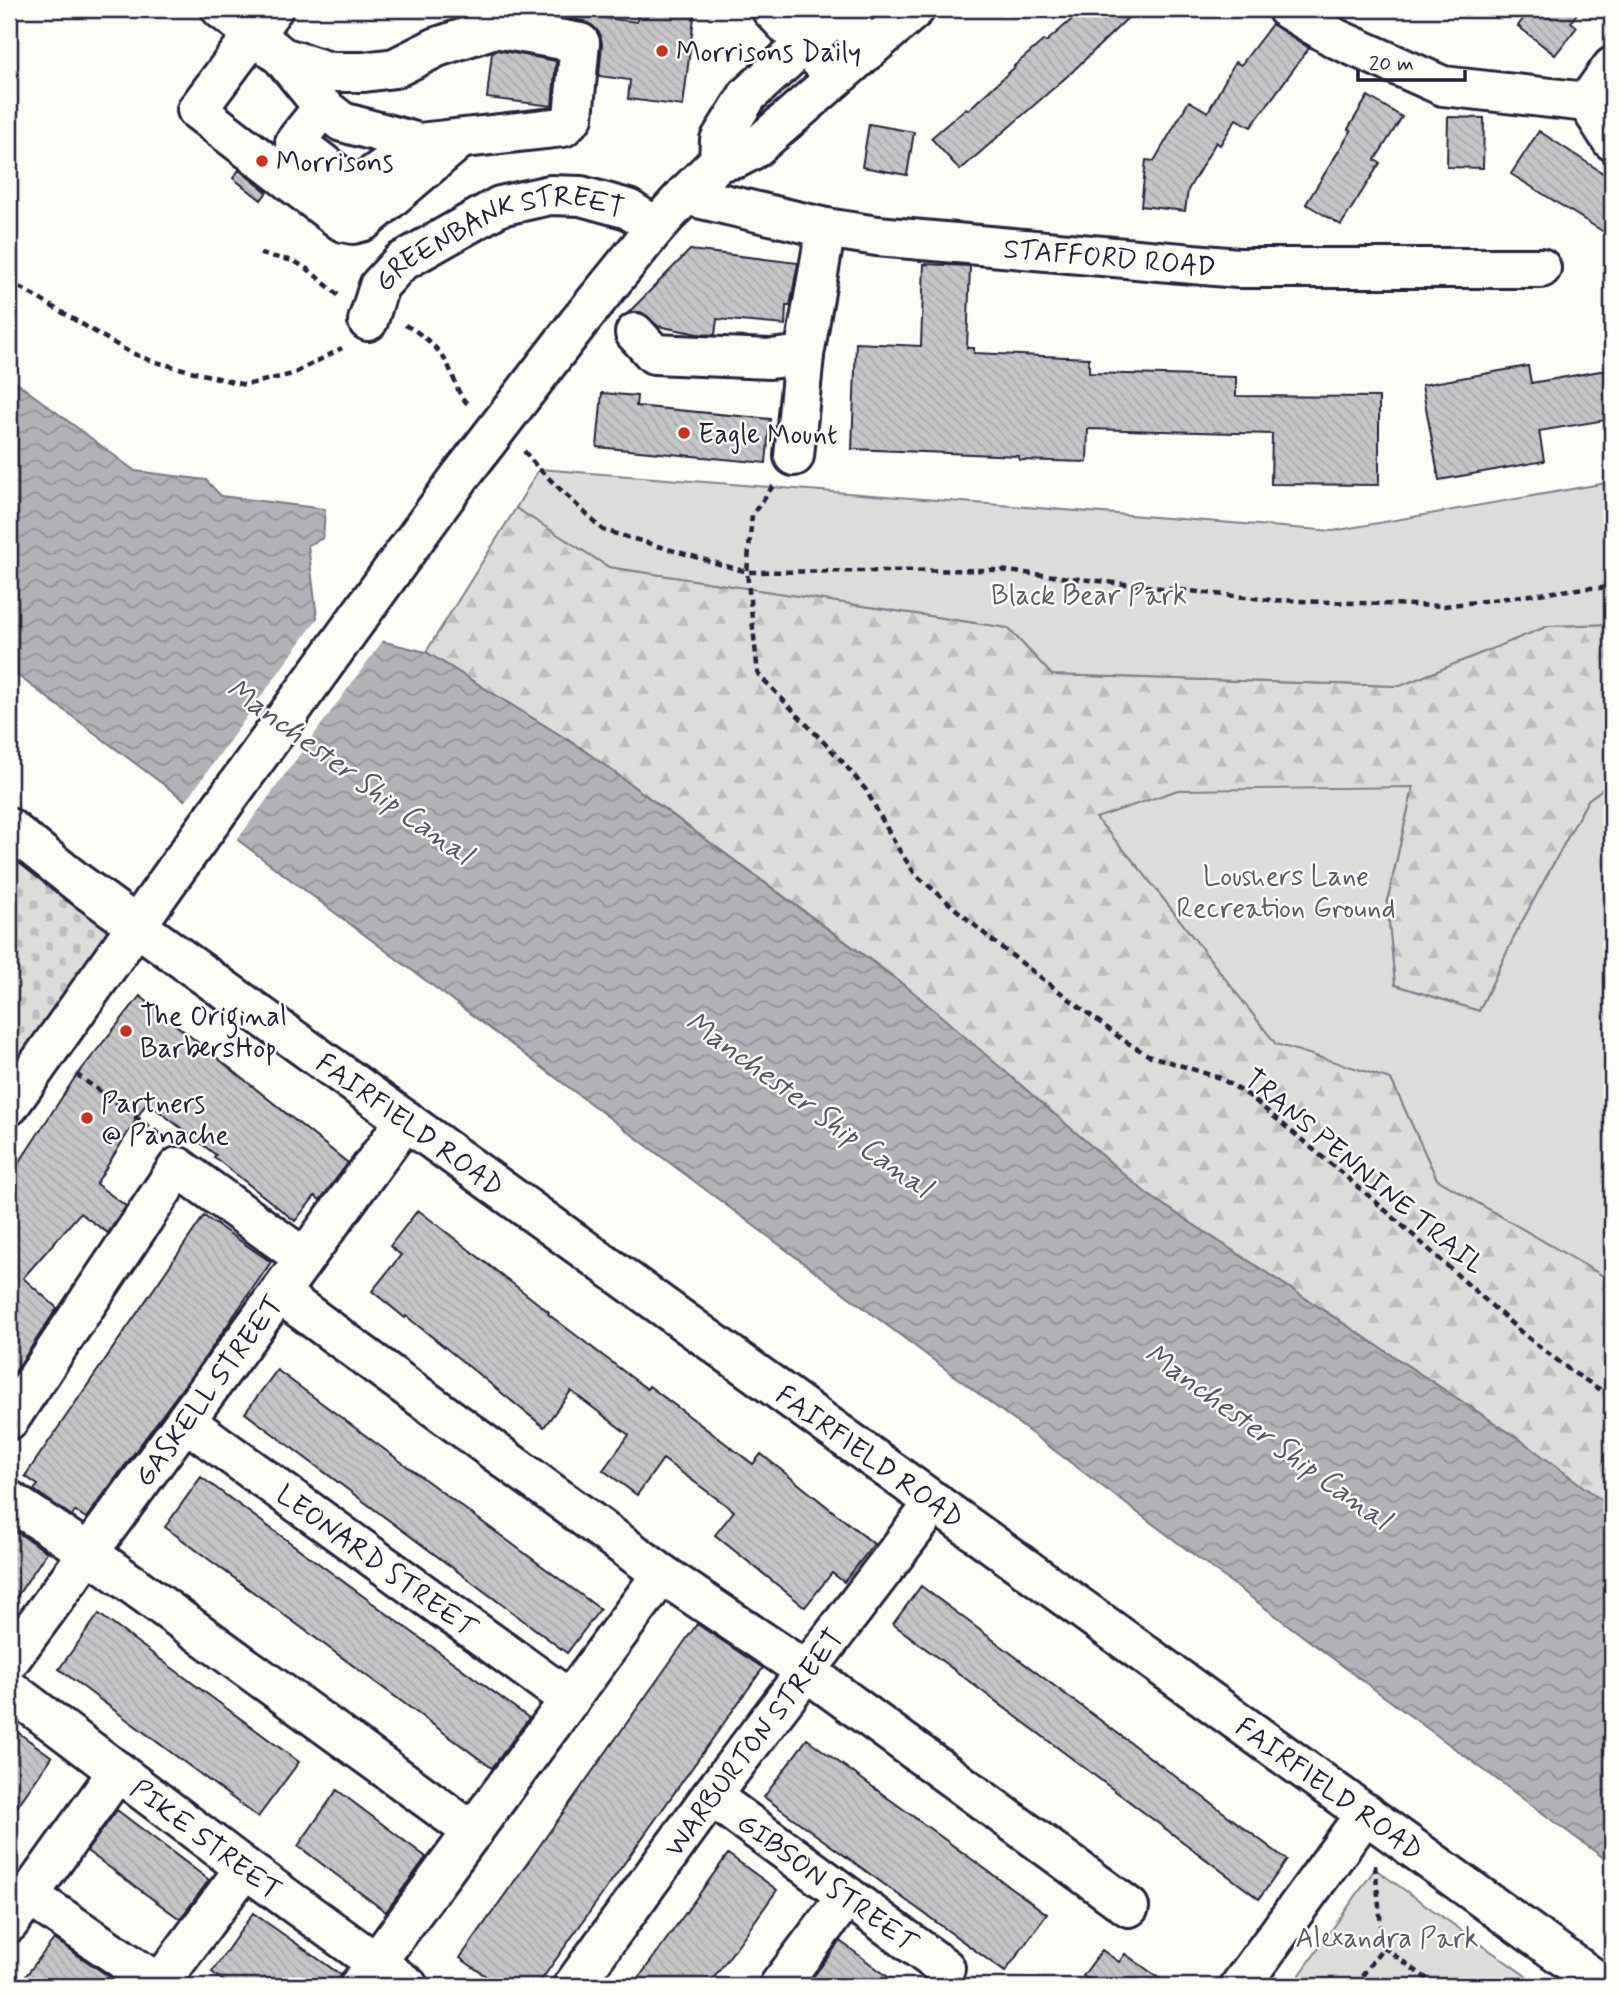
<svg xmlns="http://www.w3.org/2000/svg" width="1621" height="1995" font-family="Mynerve,sans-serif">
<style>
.forest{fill:url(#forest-firs);stroke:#807f8b;stroke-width:2}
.cemetery{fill:url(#cemetery-stones);stroke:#807f8b;stroke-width:2}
.park{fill:#dddcdb;stroke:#807f8b;stroke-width:2}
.water{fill:url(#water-waves);stroke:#787885;stroke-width:2}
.pier{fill:#fdfcf7}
.building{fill:url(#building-back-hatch);stroke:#22223b;stroke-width:2}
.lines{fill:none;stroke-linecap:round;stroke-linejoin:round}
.minor-casing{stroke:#22223b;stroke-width:44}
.major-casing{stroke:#22223b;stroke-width:44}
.highway-casing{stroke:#22223b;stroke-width:44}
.path{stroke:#22223b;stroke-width:4.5;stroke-dasharray:7 5;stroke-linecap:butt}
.minor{stroke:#fdfcf7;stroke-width:38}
.major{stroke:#fdfcf7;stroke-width:38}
.highway{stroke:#fdfcf7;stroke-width:38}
.poi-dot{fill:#c8321e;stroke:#fdfcf7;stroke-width:2.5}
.labels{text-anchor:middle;stroke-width:5;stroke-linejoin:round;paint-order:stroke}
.poi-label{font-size:28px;fill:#22223b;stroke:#fdfcf7;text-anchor:start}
.street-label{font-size:28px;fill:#22223b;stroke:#fdfcf7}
.park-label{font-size:28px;fill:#5a5a6b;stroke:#fdfcf7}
.water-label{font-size:30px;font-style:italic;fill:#545466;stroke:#fdfcf7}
</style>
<defs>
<pattern id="forest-firs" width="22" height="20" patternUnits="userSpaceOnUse" patternTransform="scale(1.75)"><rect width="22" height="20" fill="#dddcdb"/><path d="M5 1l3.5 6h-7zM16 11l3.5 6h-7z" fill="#bdbcbd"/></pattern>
<pattern id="cemetery-stones" width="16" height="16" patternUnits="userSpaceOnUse" patternTransform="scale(1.75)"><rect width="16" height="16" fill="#dddcdb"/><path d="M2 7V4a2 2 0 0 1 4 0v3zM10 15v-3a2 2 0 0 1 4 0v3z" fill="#bdbcbd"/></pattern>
<pattern id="water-waves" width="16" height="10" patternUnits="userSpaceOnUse" patternTransform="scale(1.75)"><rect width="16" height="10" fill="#b2b2b7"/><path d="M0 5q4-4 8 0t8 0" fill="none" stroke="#909096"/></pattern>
<pattern id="building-back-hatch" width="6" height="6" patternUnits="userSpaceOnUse" patternTransform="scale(1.75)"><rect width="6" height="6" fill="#c6c6c8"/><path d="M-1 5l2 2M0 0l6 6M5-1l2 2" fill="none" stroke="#aaaaad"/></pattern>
</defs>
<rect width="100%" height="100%" fill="#fdfcf7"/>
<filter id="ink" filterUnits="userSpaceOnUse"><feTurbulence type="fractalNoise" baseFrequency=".0143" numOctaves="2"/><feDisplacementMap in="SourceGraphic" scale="14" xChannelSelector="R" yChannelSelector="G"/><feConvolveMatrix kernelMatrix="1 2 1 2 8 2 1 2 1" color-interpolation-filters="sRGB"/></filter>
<g filter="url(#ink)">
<path class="forest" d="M516 508 609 567 1008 628 1052 675 1400 686 1548 626 1612 624V782L1588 800 1518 929 1479 1011 1395 985 1387 902 1413 788 1097 818 1141 870 1276 1044 1391 1079 1437 1179 1612 1281V1508L1519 1439 1147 1194 894 977 581 748 426 652Z"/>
<path class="cemetery" d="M9 851 119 931 9 1085Z"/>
<path class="park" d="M539 469 1333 531 1612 482V624L1548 626 1400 686 1052 675 1008 628 609 567 516 508Z
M1612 782V1281L1437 1179 1391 1079 1276 1044 1141 870 1096 818 1178 790 1413 787 1387 902 1395 985 1479 1011 1518 929 1588 800Z
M1375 1869 1540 1986H1292Z"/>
<path class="water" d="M9 377 135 471 206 480 221 496 325 509 323 538 308 545 318 626 426 652 581 748 912 991 1147 1194 1519 1439 1612 1508V1864L1367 1684 9 669Z"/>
<path class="pier" d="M320 615 321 623 384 639 235 843 184 804Z"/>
<path class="building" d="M512 9H571L570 14 637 22 638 9H695L683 106 628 99 630 80 599 76 602 44 600 34 593 26 584 21Z
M1084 9H1137L1072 72 960 170 931 138 966 108 968 110 1015 67 1014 66 1044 40 1046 42Z
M1530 9H1580L1571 22 1577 27 1555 55 1518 26Z
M1272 24 1309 48 1251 127 1236 119 1220 145 1216 142 1188 190 1185 211 1141 206 1146 160 1154 161 1189 101 1208 112 1235 62 1241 65Z
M497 50 556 61 552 106 487 98 492 52Z
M1368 96 1402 117 1375 160 1380 163 1341 225 1306 204 1351 131 1348 129Z
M1448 117 1484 118 1483 168 1447 167Z
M869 124 914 132 907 175 862 167Z
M1539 131 1612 179V237L1511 174Z
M239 170 267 192 261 200 233 178Z
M690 250 798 263 790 306H786L785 325 717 319 715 335 698 334 658 326 641 312 628 313Z
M924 264 970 266 967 348H974V353L1089 358V373L1236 377V396L1379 397V485L1271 484 1272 434 1088 429 1087 462 1019 460V456L852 449 856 343 921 346Z
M1528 366 1531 383 1612 369V419L1539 431 1544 461 1439 480 1422 385Z
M602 393 637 396 636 406 770 419 766 463 597 447Z
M140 996 348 1163 320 1200 315 1196 295 1221 214 1157 216 1155 147 1102 96 1184 126 1206 108 1233 80 1213 23 1278 57 1308 9 1381V1178L74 1079Z
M418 1210 549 1312 548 1314 647 1389 649 1386 753 1464 761 1454 874 1544 844 1582 832 1573 805 1607 715 1535 734 1511 663 1459 637 1495 603 1470 629 1435 571 1391 544 1427 406 1316 405 1318 372 1291 401 1255 390 1246Z
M204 1216 271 1262 206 1356 86 1518 75 1511 72 1516 34 1490 38 1485 25 1476Z
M277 1370 600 1609 567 1653 245 1413Z
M201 1477 529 1718 492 1768 165 1527Z
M9 1527 47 1552 9 1608Z
M921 1586 1287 1860 1259 1899 893 1624Z
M99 1614 299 1762 258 1817 59 1669Z
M697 1624 763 1668 537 1986H500L460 1958Z
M9 1726 52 1757 9 1818Z
M807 1739 1047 1914 1005 1972 764 1797Z
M337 1790 426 1857 386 1912 298 1846Z
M117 1810 209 1880 180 1919 87 1851Z
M728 1854 777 1890 740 1942 708 1986H633Z
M253 1913 341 1975 338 1986H230L212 1972Z
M54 1939 123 1986H18Z
M840 1941 900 1986H812L808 1984Z
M1102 1950 1119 1962 1125 1954 1170 1986H1098L1083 1976Z"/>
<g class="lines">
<defs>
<g id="minor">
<path d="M221 9 254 34 197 110 343 222 353 224 364 221 460 139"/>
<path d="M273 9 254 34 282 57 323 107 342 122 419 143 563 127 573 117 580 43 495 28 437 47 395 68 364 72H330L282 57"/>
<path d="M771 9 836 77"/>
<path d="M836 9 870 48"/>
<path d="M1287 9 1335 38 1443 86 1587 102"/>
<path d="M1587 102 1612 141"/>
<path d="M1587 102 1612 67"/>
<path d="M323 107 295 142 355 188 419 143"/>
<path id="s1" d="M685 195 826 228 877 236 1238 268H1541"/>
<path id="s2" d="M368 321 379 286 401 262 500 206 550 195 581 196 628 209 656 227"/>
<path d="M635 333 654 354 770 359 804 355"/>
<path d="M794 456 804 355 826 228"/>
<path d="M280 1294 662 1574 806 1671 1129 1907"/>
<path d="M9 1420 178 1167 304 1258"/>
<path id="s3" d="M186 1422 570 1700"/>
<path d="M9 1500 89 1553 473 1832"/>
<path id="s4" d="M9 1661 406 1120"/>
<path id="s5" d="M9 1689 245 1868 408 1986"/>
<path id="s6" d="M711 1796 945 1968"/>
<path d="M28 1895 162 1986"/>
<path d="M9 1923 118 1771"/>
<path d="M158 1986 245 1868"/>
<path d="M359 1986 662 1574"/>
<path id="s7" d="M573 1986 711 1796 935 1502"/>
<path d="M779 1986 847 1896"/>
<path d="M1240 1986 1366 1813"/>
</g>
<g id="major">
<path id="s8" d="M9 828 78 883 189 964 1604 1986"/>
</g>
<path id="highway" d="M719 161 720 140 748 95 843 9
M9 1106 175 871 459 478 579 322 656 227 685 195 719 161 737 158 754 149 915 9"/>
</defs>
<use href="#minor" class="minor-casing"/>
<use href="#major" class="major-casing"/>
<use href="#highway" class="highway-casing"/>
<path class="path" d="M260 254 294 261 309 270 338 295
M9 281 129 352 152 361 245 385 293 374 342 348
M405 325C423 334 444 352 451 372 457 385 458 396 469 405
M524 451 539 469 603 530 747 572 998 570 1271 600 1444 606 1585 588H1612
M773 486 752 515 747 572 758 674 840 759 866 790 896 845 915 874 993 941 1123 1040 1148 1055 1220 1078 1248 1095 1375 1201 1521 1332 1571 1371 1612 1397
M76 1074 162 1136
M1375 1865 1383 1947
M1355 1986 1383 1947 1437 1986"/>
<use href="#minor" class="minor"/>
<use href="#major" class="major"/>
<use href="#highway" class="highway"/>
</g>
</g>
<g class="poi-dot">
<circle cx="662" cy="51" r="7"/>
<circle cx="262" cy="161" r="7"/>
<circle cx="684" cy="433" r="7"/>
<circle cx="126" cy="1031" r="7"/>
<circle cx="87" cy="1118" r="7"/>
</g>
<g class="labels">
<g class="poi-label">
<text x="676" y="61">Morrisons Daily</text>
<text x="276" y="171">Morrisons</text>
<text x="698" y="443">Eagle Mount</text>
<text x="140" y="1025">The Original<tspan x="140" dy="32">BarbersHop</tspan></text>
<text x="101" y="1112">Partners<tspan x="101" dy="32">@ Panache</tspan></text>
</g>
<g class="street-label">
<text dy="10" stroke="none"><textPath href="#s2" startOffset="173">GREENBANK STREET</textPath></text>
<text dy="10" stroke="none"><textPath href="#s1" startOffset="430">STAFFORD ROAD</textPath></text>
<text dy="10" stroke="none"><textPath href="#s8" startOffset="499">FAIRFIELD ROAD</textPath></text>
<text transform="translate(1365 1171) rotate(40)" y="10">TRANS PENNINE TRAIL</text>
<text dy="10" stroke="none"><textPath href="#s4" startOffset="336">GASKELL STREET</textPath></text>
<text dy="10" stroke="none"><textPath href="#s8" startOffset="1066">FAIRFIELD ROAD</textPath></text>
<text dy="10" stroke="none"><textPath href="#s3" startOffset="236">LEONARD STREET</textPath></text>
<text dy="10" stroke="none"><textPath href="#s7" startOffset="303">WARBURTON STREET</textPath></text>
<text dy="10" stroke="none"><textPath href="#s8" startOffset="1633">FAIRFIELD ROAD</textPath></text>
<text dy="10" stroke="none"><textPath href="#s5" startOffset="248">PIKE STREET</textPath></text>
<text dy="10" stroke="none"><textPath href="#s6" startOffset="145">GIBSON STREET</textPath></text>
</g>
<g class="park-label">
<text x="1089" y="604">Black Bear Park</text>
<text x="1286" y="885">Loushers Lane<tspan x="1286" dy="32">Recreation Ground</tspan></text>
<text x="1387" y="1947">Alexandra Park</text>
</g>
<g class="water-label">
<text transform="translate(350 771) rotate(36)" y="10">Manchester Ship Canal</text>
<text transform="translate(809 1104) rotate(36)" y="10">Manchester Ship Canal</text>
<text transform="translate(1268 1436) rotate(36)" y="10">Manchester Ship Canal</text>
</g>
</g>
<rect width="1621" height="1995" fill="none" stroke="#fdfcf7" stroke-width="35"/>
<rect x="18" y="18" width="1586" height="1960" fill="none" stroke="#22223b" stroke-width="2.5" filter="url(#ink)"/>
<path d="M1358 70v10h107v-10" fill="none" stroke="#22223b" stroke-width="3.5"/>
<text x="1369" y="70" font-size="21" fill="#22223b" stroke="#fdfcf7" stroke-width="5" paint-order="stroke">20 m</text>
</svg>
